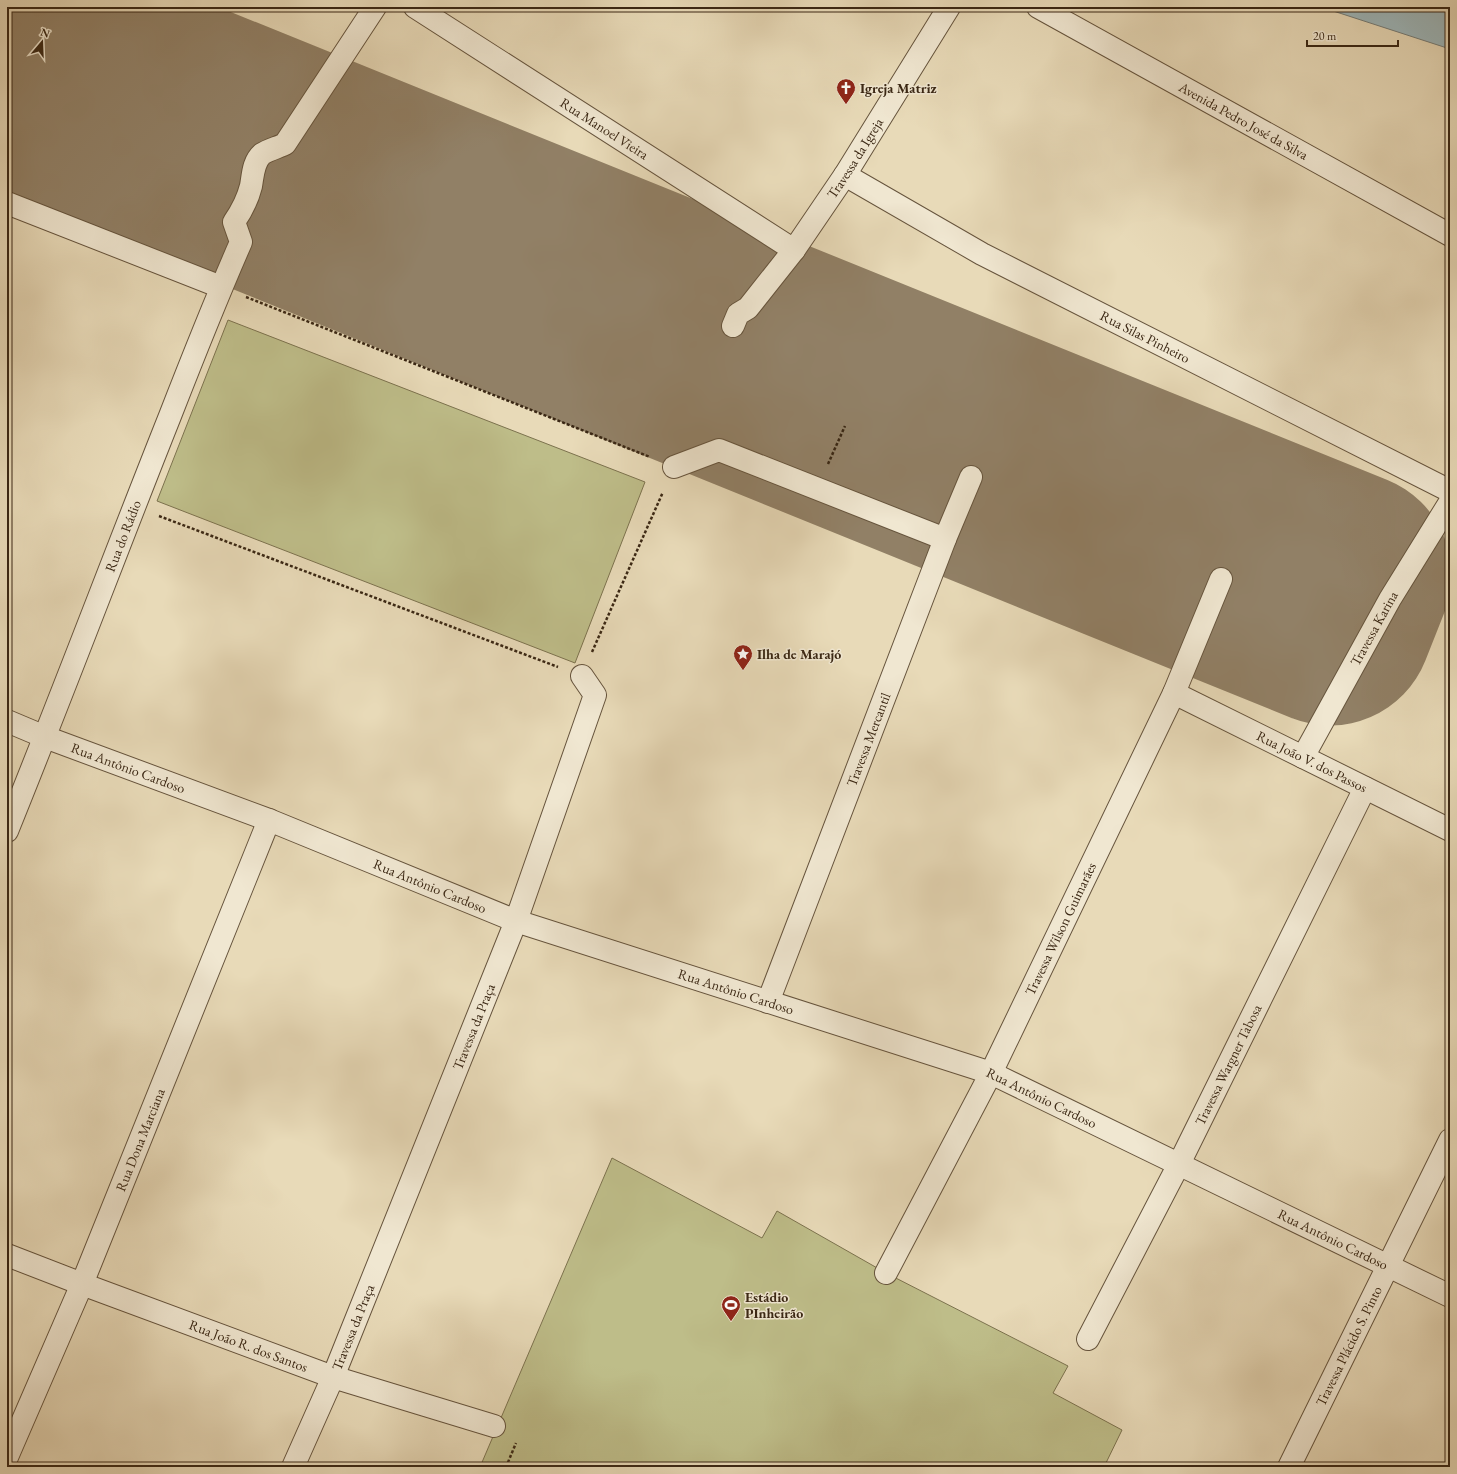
<svg xmlns="http://www.w3.org/2000/svg" width="1457" height="1474" font-family="'EB Garamond',serif">
<style>
.green{fill:#bebd89;stroke:#7c724e}
.water{fill:#9db7bb;stroke:#757d78}
.lines{fill:none;stroke-linecap:round;stroke-linejoin:round}
.runway{stroke:#918066;stroke-width:205}
.minor-casing{stroke:#66543d;stroke-width:24}
.path{stroke:#3a2714;stroke-width:2.5;stroke-dasharray:3 2;stroke-linecap:butt}
.minor{stroke:#f0e7d1;stroke-width:22}
.labels{text-anchor:middle;stroke-width:3;stroke-linejoin:round;paint-order:stroke}
.poi-label{font-size:14px;font-weight:bold;fill:#3a2714;stroke:#f0e7d1;text-anchor:start}
.street-label{font-size:14px;fill:#3a2714;stroke:#f0e7d1}
</style>
<rect width="100%" height="100%" fill="#e8dab8"/>
<filter id="stains"><feTurbulence type="fractalNoise" baseFrequency=".005" numOctaves="4"/><feColorMatrix values="0 0 0 0 .2 0 0 0 0 .09 0 0 0 0 .02 0 0 0 .5 -.17"/></filter>
<radialGradient id="worn" r=".72"><stop offset=".6" stop-color="#630" stop-opacity="0"/><stop offset="1" stop-color="#630" stop-opacity=".3"/></radialGradient>
<path class="green" d="M228 320 645 482 575 663 157 501Z
M612 1158 762 1238 777 1211 886 1273 1068 1366 1053 1393 1122 1430 1104 1467H480Z"/>
<path class="water" d="M1321 7H1450V49Z"/>
<g class="lines">
<path class="runway" d="M7 32 1349 575 1330 623 7 87"/>
<defs>
<g id="minor">
<path id="s1" d="M415 7 794 250"/>
<path id="s2" d="M1038 7 1450 235"/>
<path id="s3" d="M845 175 982 254 1450 491"/>
<path d="M7 203 221 287"/>
<path id="s4" d="M733 326 738 314 748 308 794 250 845 175 949 7"/>
<path d="M674 467 719 450 945 539"/>
<path id="s5" d="M1174 693 1450 830"/>
<path id="s6" d="M7 721 45 737 269 820 516 921 991 1073 1450 1296"/>
<path id="s7" d="M1303 757 1390 599 1450 502"/>
<path id="s8" d="M7 831C63 693 115 554 170 416 193 357 216 299 241 242L234 222C241 212 248 198 251 186 253 175 253 162 262 154 268 150 279 147 285 144L375 7"/>
<path id="s9" d="M768 1002 945 539 971 477"/>
<path id="s10" d="M7 1255 82 1284 333 1377 494 1426"/>
<path id="s11" d="M886 1273 991 1073 1174 693 1221 579"/>
<path id="s12" d="M1088 1339 1179 1164 1365 788"/>
<path id="s13" d="M7 1457 82 1284 269 820"/>
<path id="s14" d="M293 1467 333 1377 516 921 595 695 582 676"/>
<path id="s15" d="M1289 1467 1450 1140"/>
</g>
</defs>
<use href="#minor" class="minor-casing"/>
<path class="path" d="M246 297 650 457
M828 464 845 426
M159 516 558 667
M592 652 663 492
M506 1467 516 1443"/>
<use href="#minor" class="minor"/>
</g>
<defs>
<symbol id="church-pin" viewBox="-11 -11 22 30"><path d="M0 17L-7.5 6A9.5 9.5 0 1 1 7.5 6Z" fill="#8f2418" stroke="#f0e7d1"/><path d="M-1.2-6h2.4v3.5h3.3v2.4h-3.3V6h-2.4V-.1h-3.3v-2.4h3.3Z" fill="#fff"/></symbol>
<symbol id="sight-pin" viewBox="-11 -11 22 30"><path d="M0 17L-7.5 6A9.5 9.5 0 1 1 7.5 6Z" fill="#8f2418" stroke="#f0e7d1"/><path d="M0-6L1.8-2.2L6-1.7L2.9 1.2L3.7 5.4L0 3.3L-3.7 5.4L-2.9 1.2L-6-1.7L-1.8-2.2Z" fill="#fff"/></symbol>
<symbol id="stadium-pin" viewBox="-11 -11 22 30"><path d="M0 17L-7.5 6A9.5 9.5 0 1 1 7.5 6Z" fill="#8f2418" stroke="#f0e7d1"/><path d="M0-5a6.5 5 0 1 0 0 10a6.5 5 0 1 0 0-10ZM-3.5-1.8h7v3.6h-7Z" fill="#fff"/></symbol>
</defs>
<g fill-rule="evenodd">
<use href="#church-pin" x="835" y="77" width="22" height="30"/>
<use href="#sight-pin" x="732" y="643" width="22" height="30"/>
<use href="#stadium-pin" x="720" y="1294" width="22" height="30"/>
</g>
<g class="labels">
<g class="poi-label">
<text x="860" y="93">Igreja Matriz</text>
<text x="757" y="659">Ilha de Marajó</text>
<text x="745" y="1302">Estádio<tspan x="745" dy="16">PInheirão</tspan></text>
</g>
<g class="street-label">
<text dy="5" stroke="none"><textPath href="#s2" startOffset="235">Avenida Pedro José da Silva</textPath></text>
<text dy="5" stroke="none"><textPath href="#s1" startOffset="225">Rua Manoel Vieira</textPath></text>
<text dy="5" stroke="none"><textPath href="#s4" startOffset="209">Travessa da Igreja</textPath></text>
<text dy="5" stroke="none"><textPath href="#s3" startOffset="341">Rua Silas Pinheiro</textPath></text>
<text dy="5" stroke="none"><textPath href="#s8" startOffset="317">Rua do Rádio</textPath></text>
<text dy="5" stroke="none"><textPath href="#s7" startOffset="147">Travessa Karina</textPath></text>
<text dy="5" stroke="none"><textPath href="#s9" startOffset="281">Travessa Mercantil</textPath></text>
<text dy="5" stroke="none"><textPath href="#s5" startOffset="154">Rua João V. dos Passos</textPath></text>
<text dy="5" stroke="none"><textPath href="#s6" startOffset="130">Rua Antônio Cardoso</textPath></text>
<text dy="5" stroke="none"><textPath href="#s6" startOffset="454">Rua Antônio Cardoso</textPath></text>
<text dy="5" stroke="none"><textPath href="#s11" startOffset="386">Travessa Wilson Guimarães</textPath></text>
<text dy="5" stroke="none"><textPath href="#s6" startOffset="778">Rua Antônio Cardoso</textPath></text>
<text dy="5" stroke="none"><textPath href="#s14" startOffset="476">Travessa da Praça</textPath></text>
<text dy="5" stroke="none"><textPath href="#s12" startOffset="308">Travessa Wargner Tabosa</textPath></text>
<text dy="5" stroke="none"><textPath href="#s6" startOffset="1102">Rua Antônio Cardoso</textPath></text>
<text dy="5" stroke="none"><textPath href="#s13" startOffset="344">Rua Dona Marciana</textPath></text>
<text dy="5" stroke="none"><textPath href="#s6" startOffset="1426">Rua Antônio Cardoso</textPath></text>
<text dy="5" stroke="none"><textPath href="#s14" startOffset="152">Travessa da Praça</textPath></text>
<text dy="5" stroke="none"><textPath href="#s10" startOffset="258">Rua João R. dos Santos</textPath></text>
<text dy="5" stroke="none"><textPath href="#s15" startOffset="135">Travessa Plácido S. Pinto</textPath></text>
</g>
</g>
<rect width="1457" height="1474" fill="none" stroke="#e8dab8" stroke-width="24"/>
<rect x="8" y="8" width="1441" height="1458" fill="none" stroke="#3a2714" stroke-width="2"/>
<rect x="12" y="12" width="1433" height="1450" fill="none" stroke="#3a2714"/>
<g transform="translate(42 42) rotate(19)" stroke="#f0e7d1" stroke-width="3" paint-order="stroke">
<path d="M0-3L7 15L0 10L-7 15Z" fill="#3a2714"/>
<text y="-6" font-size="11" font-weight="bold" text-anchor="middle" fill="#3a2714">N</text>
</g>
<path d="M1307 40v6h91v-6" fill="none" stroke="#3a2714" stroke-width="2"/>
<text x="1313" y="40" font-size="12" fill="#3a2714" stroke="#f0e7d1" stroke-width="3" paint-order="stroke">20 m</text>
<rect width="100%" height="100%" filter="url(#stains)"/>
<rect width="100%" height="100%" fill="url(#worn)"/>
</svg>
